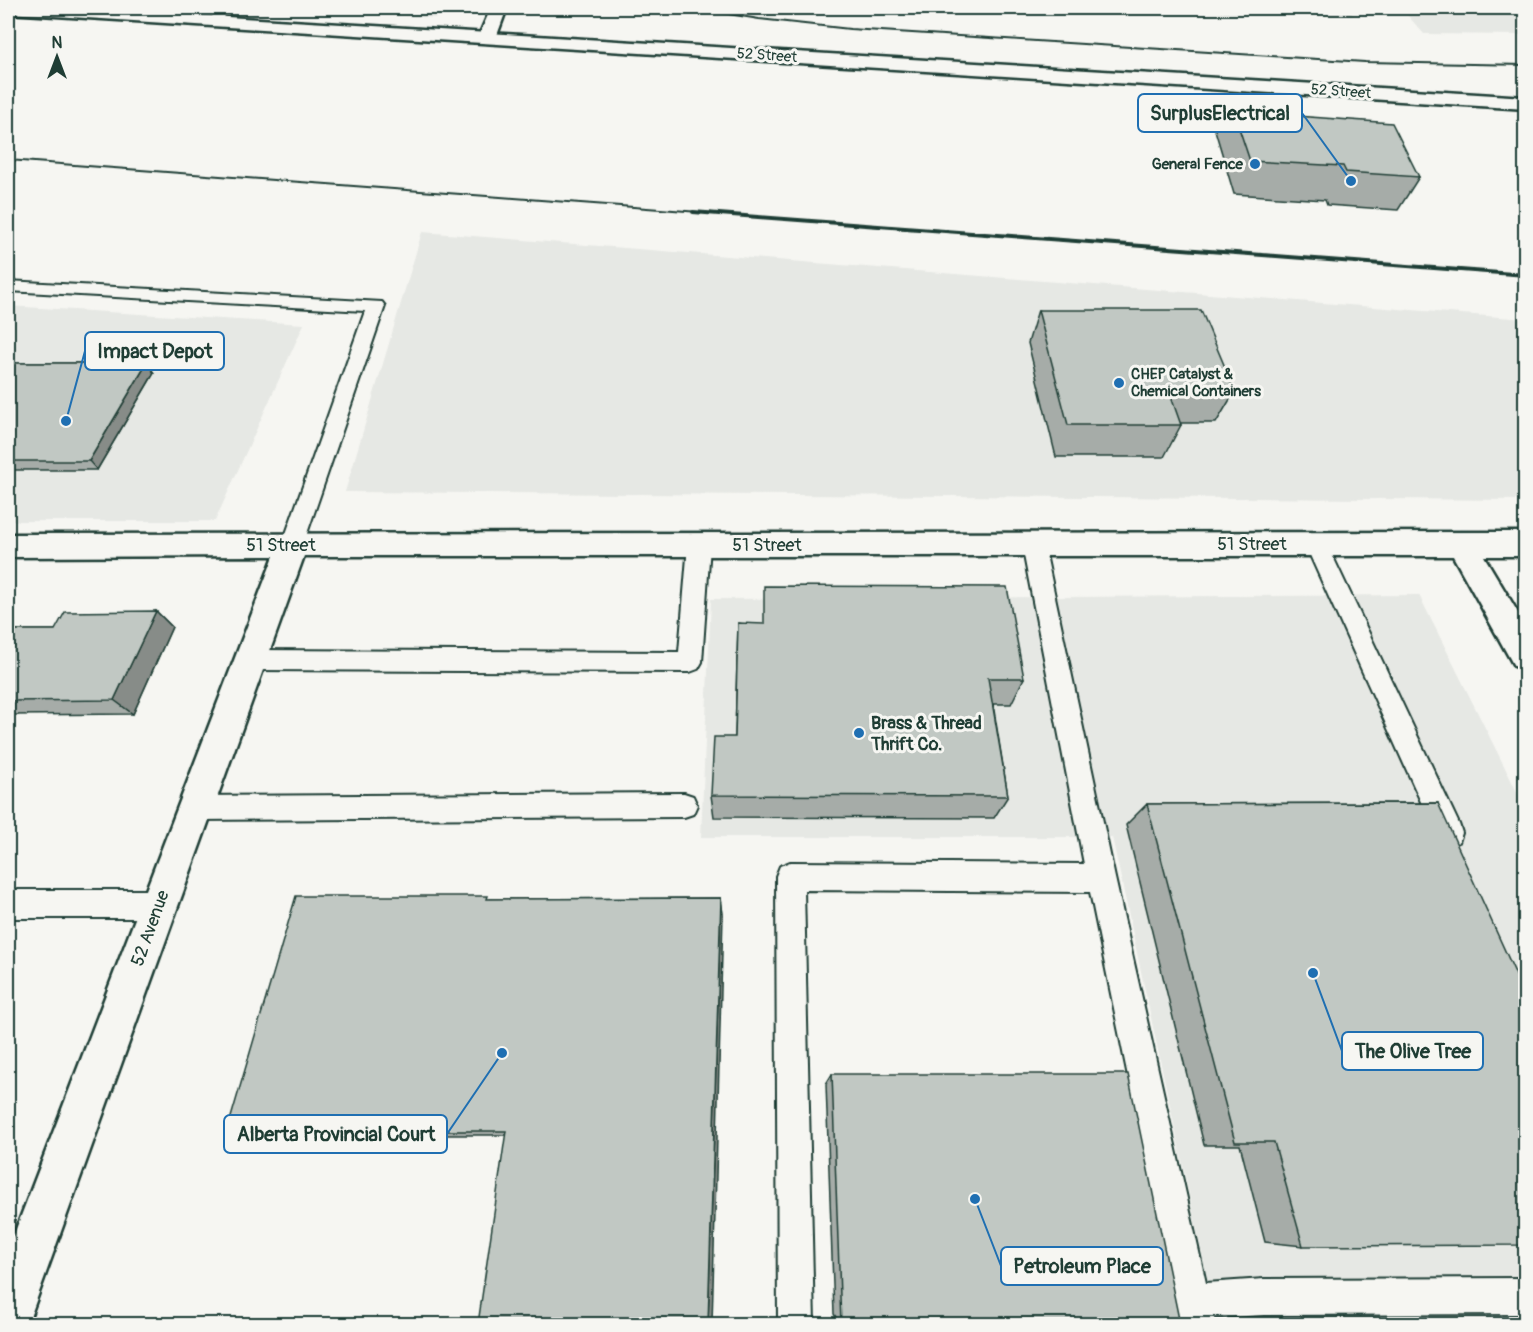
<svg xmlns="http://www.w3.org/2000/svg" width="1533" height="1332" font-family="Pangolin,sans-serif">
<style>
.built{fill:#e6e8e4}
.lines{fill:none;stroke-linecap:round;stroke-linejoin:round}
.lane-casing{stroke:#1f3d34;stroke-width:4}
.street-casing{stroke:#1f3d34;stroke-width:5}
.secondary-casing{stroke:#1f3d34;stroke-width:5}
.lane{fill:#f6f6f2;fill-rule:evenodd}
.street{fill:#f6f6f2;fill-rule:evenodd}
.secondary{fill:#f6f6f2;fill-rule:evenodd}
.rail-far1{stroke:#1f3d34;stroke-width:2}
.rail{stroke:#1f3d34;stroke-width:4}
.wall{fill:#a6aca8;stroke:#1f3d34;stroke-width:1.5}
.shaded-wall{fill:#878c88;stroke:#1f3d34;stroke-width:1.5}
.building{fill:#c1c8c3;stroke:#1f3d34;stroke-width:1.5}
.poi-dot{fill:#1f6fb2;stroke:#f6f6f2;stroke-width:2}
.labels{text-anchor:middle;stroke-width:6;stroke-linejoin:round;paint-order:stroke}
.far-street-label{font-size:15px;fill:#1f3d34;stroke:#f6f6f2}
.far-poi-label{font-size:15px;font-weight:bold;fill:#1f3d34;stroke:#f6f6f2;text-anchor:end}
.street-label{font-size:18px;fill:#1f3d34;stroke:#f6f6f2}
.poi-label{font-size:18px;font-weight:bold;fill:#1f3d34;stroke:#f6f6f2;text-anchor:start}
.leader{fill:none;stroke:#1f6fb2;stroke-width:2}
.callout-dot{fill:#1f6fb2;stroke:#f6f6f2;stroke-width:2}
.callout{fill:#f6f6f2;stroke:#1f6fb2;stroke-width:2}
.callout-label{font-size:20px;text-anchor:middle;font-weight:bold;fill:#1f3d34}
</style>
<rect width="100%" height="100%" fill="#f6f6f2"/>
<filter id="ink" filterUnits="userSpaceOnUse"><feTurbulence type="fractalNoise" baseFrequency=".0167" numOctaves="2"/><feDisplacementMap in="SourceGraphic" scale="12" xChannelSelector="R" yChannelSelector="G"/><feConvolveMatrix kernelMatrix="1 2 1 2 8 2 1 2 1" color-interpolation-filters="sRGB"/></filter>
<g filter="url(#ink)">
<path class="built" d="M271 8H441L436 18Z
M1152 8H1347L1354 16 1153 10Z
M1401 8H1525V35L1424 34Z
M422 232 1525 319V500L345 492Z
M8 306 304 324 215 521H8Z
M1419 595 1525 808V1324H1217L1112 837H701L711 599Z"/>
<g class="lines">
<defs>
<path id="lane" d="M220 8H233L216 25H208L206 22Z
M8 281 382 302 385 306 301 551 293 553 285 551 282 545 365 311 8 291Z
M1316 536 1324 538 1327 544 1459 824 1462 833 1459 842 1449 846 1439 842 1305 544 1308 538Z
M699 537 707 539 710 545 702 662 698 669 690 672 250 670 242 667 238 660 242 653 250 650 679 652 688 545 691 539Z
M1033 537 1041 539 1044 545 1115 878 1206 1283 1264 1279 1526 1278V1314L1264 1315 1214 1318 1215 1324H1179L1090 892 804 890 814 1324H778L776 876 780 866 790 862 1084 864 1022 545 1025 539Z
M684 793 693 796 697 805 693 814 684 817 195 820 186 817 182 808 186 799 195 796Z
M8 890H159L169 894 173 904 169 914 159 918H8Z"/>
<path id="street" d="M491 8H507L496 38 493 42H481L478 38Z
M1526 532V556H1484L1526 626V670L1514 666 1453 556H304L32 1312 27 1324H8V1250L274 556 8 557V534Z"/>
<path id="secondary" d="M8 8H82L1526 97V109L8 13Z"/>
</defs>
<use href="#lane" class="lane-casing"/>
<use href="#street" class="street-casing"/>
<use href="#secondary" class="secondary-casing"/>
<use href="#lane" class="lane"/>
<use href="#street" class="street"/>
<use href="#secondary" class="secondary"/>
<path class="rail-far1" d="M692 8 759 19 850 29 1365 62 1526 65
M8 160 713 213"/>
<path class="rail" d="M693 212 1526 275"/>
</g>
<path class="wall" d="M1229 98 1296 116 1419 177 1398 210 1327 205 1325 200 1234 194 1215 130Z
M1038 310 1235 391 1216 423H1180L1181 425 1164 457H1056L1028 343Z
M8 363H147L154 373 97 470H8Z
M156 611 172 627 133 714 8 715V630H55Z
M738 623 1024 678 1011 704H993L1008 796 994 818 714 817 711 795 735 737Z
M1438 803 1303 1246 1265 1242 1240 1145H1204L1126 825 1147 804Z
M721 898 723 915 505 1135H263L227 1131 490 899Z
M832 1074 1180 1324H840L834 1314 826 1084Z"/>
<path class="shaded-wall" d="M147 363 154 373 97 470 89 461Z
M156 611 172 627 133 714 114 700Z
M721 898 723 915 712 1324H708Z"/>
<path class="building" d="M1229 98 1290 101 1296 116 1392 123 1419 177 1346 172 1343 166 1250 161Z
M1038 310H1201L1235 391H1169L1181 425H1068Z
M8 363H147L89 461H8Z
M764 586 1007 587 1024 678H988L1008 796 711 795 714 737H735L738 623 764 624Z
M156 611 114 700 8 701V630H55L65 612Z
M1438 803 1526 997V1245L1303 1246 1274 1142H1235L1147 804Z
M296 896H488L487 899 721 898 708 1324H478L506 1131H227Z
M832 1074H1128L1180 1324H841Z"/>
</g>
<g class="poi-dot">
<circle cx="1255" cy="164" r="6"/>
<circle cx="1119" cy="383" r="6"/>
<circle cx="859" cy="733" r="6"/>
</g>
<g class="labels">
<g class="far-street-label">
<text transform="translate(767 55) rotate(4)" y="5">52 Street</text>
<text transform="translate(1341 91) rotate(4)" y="5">52 Street</text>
</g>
<g class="far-poi-label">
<text x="1243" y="169">General Fence</text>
<text x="1131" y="379" text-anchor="start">CHEP Catalyst &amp;<tspan x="1131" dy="17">Chemical Containers</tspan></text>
</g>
<g class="street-label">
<text x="1252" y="550">51 Street</text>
<text x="281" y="551">51 Street</text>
<text x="767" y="551">51 Street</text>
<text transform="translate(150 928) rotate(-70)" y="6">52 Avenue</text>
</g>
<g class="poi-label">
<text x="871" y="729">Brass &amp; Thread<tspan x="871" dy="21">Thrift Co.</tspan></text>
</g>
</g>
<path class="leader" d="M1351 181L1302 113M66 421L85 351M1313 973L1342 1051M502 1053L447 1134M975 1199L1001 1266"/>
<g class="callout-dot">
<circle cx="1351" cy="181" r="6"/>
<circle cx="66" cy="421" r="6"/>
<circle cx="1313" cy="973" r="6"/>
<circle cx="502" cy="1053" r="6"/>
<circle cx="975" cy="1199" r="6"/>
</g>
<g class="callout">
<rect x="1138" y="94" width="164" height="38" rx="6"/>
<rect x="85" y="332" width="139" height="38" rx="6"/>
<rect x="1342" y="1032" width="141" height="38" rx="6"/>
<rect x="224" y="1115" width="223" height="38" rx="6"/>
<rect x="1001" y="1247" width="162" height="38" rx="6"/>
</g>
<g class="callout-label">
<text x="1220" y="120">SurplusElectrical</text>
<text x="155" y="358">Impact Depot</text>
<text x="1413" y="1058">The Olive Tree</text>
<text x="336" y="1141">Alberta Provincial Court</text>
<text x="1082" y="1273">Petroleum Place</text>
</g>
<rect width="1533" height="1332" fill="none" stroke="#f6f6f2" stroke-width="30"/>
<rect x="15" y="15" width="1503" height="1302" fill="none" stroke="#1f3d34" stroke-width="2" filter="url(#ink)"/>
<g transform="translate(57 57)" stroke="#f6f6f2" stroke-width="4.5" paint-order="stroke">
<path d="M0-4.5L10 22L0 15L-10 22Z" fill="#1f3d34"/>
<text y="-9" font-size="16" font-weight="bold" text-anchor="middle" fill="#1f3d34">N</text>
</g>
</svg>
